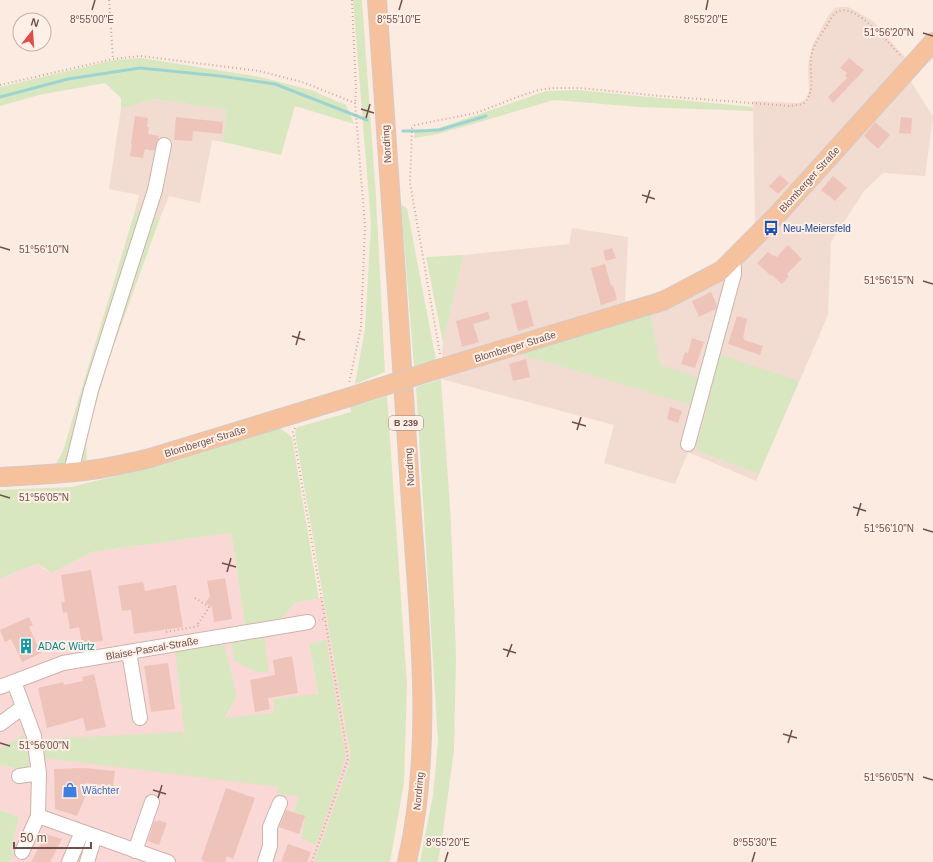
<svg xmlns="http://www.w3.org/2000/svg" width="933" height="862" font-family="Helvetica,sans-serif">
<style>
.residential{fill:#f2dbd0}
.commercial{fill:#fad8d5;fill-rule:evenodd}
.green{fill:#d9e7c1}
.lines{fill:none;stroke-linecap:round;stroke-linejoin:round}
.stream{stroke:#9ed4d0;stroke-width:3}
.building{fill:#eec4ba}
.minor-casing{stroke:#cdb3ac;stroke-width:16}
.major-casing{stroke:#d4cac9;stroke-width:20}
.path{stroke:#d3a79e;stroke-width:2;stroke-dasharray:1 3;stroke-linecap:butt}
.minor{stroke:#fff;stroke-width:14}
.major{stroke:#f6c19d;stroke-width:18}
.major-bridge-casing{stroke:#d4cac9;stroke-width:20;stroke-linecap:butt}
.major-bridge{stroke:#f6c19d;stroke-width:18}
.ticks{fill:none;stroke:#704f4a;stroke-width:1.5}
.labels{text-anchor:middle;stroke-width:4;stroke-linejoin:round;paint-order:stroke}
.shield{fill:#fef0e7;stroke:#9b7f79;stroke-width:1}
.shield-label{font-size:9px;font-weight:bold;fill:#704f4a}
.street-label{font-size:10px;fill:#704f4a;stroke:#fef0e7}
.transit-label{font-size:10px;fill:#164399;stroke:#fef0e7;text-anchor:start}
.culture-label{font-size:10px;fill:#0d838f;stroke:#fef0e7;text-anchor:start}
.shop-label{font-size:10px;fill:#366cbe;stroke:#fef0e7;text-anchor:start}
.ticks-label{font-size:10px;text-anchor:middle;fill:#704f4a;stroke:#fef0e7;stroke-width:4;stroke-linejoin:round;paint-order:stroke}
</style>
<rect width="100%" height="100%" fill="#fbebe1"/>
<path class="residential" d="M841 7H848L856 11 873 21 915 69 908 77 933 117 925 176 883 173 864 191 831 242 828 315 756 481 688 452 675 484 604 463 614 425 441 379 443 343 464 255 569 244 572 228 628 237 625 304 706 274 755 226 753 101 799 103 806 99 809 91 808 66 812 46 828 16 835 8Z
M155 99 228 110 223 142 212 140 200 203 169 196 160 218 135 211 139 195 109 189 121 109Z"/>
<path class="commercial" d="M231 533 245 626 281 619 293 605 298 602 323 598 350 754V761L314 862H9L15 855 11 851 19 817 0 810V765L22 770 24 734 0 749V579L20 570 38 564 44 569 52 573 92 552ZM325 639 344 743 186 742 237 696 225 719 274 713V699L318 695 309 643H316Z"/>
<path class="green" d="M353 0H362L376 197 385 372 355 384 365 329 371 224Z
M141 58 260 77 311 90 346 105 354 124 295 106 281 155 223 142 227 110 155 99 121 109V98L105 83 39 95 0 106V87L114 60Z
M577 90 753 107V111L639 107 554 100 438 134 414 138 415 130 439 128 546 91Z
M401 205 407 208 436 360 414 366Z
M135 211 160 218 109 359 86 438 87 464 55 466 63 451Z
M464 255 443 343 426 257Z
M650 313 660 365 700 378 692 405 516 353Z
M720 355 799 381 759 474 696 450Z
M441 379 451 522 456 657 454 750 442 839 438 862H420L433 795 438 742 416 387Z
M387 396 407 685 404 783 390 862H314L350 761V754L295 433 296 429 298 427 351 412 350 406 365 403Z
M280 428 292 437 319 599 298 602 293 605 281 619 245 626 231 533 92 552 52 573 38 564 20 570 0 579V490L71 487 161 465Z
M264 636 269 672H257L234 661 231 643Z
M326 639 346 756 334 795 316 845 301 838 305 816 294 812 299 796 279 794 273 810H270L279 787 45 758 42 739 182 732 185 739 175 650 218 643 225 647 237 696 225 718 274 713V699L318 694 309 643H316Z
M24 734 30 768 22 770 0 765V749Z
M0 810 19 817 11 851 15 855 9 862H0Z"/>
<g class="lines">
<path class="stream" d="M0 97 68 79 140 68 220 76 275 84 367 120
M403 131H420L439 130 486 116"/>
</g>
<path class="building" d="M849 58 864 70 833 103 828 97 847 78 845 76 847 73 840 68Z
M135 116 148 118 147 127H149L148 134 159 136 154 151 145 149 143 158 130 156 132 144H131Z
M176 117 223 122 222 134 193 131 192 141 174 140Z
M901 117 912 118 911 134 899 133Z
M875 122 890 135 878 149 864 136Z
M780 175 789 183 778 194 769 186Z
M833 176 847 188 835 201 821 190Z
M788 245 802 259 787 274 789 276 782 284 772 275 771 276 757 263 768 252 773 256 774 255 777 257Z
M612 248 616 258 606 261 603 251Z
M605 264 611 286 613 285 617 300 601 305 591 268Z
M711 292 717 305 716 309 699 317 692 301Z
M527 300 534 326 518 331 511 304Z
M488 312 490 319 473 324 479 342 462 347 456 321Z
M737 316 747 319 743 338 745 339 744 340 763 346 760 355 728 344Z
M692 338 704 342 695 368 681 364 685 352 688 353Z
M526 359 530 377 513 381 509 364Z
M670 407 682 411 678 423 667 419Z
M91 570 103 641 82 644 79 627 70 629 67 612 63 613 61 602H65L61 575Z
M225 578 232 619 214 622 212 607 205 603 210 596 207 581Z
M143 582 145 591 176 585 183 627 134 634 131 610 122 611 118 586Z
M29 617 33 625 29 627 41 653 22 662 11 639 5 642 0 630Z
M292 656 298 693 268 698 270 709 255 712 250 680 275 675 273 660Z
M168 663 175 709 151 712 144 666Z
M94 674 106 727 86 731 83 718 47 728 38 688 63 682 64 685 83 681 82 677Z
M84 768 115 771 113 786 85 783V797L77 816 55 809 54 769Z
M226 788 255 798 233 859 227 856 225 862H206L201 860Z
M286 810 305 816 299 834 279 827Z
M158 820 167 823 159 845 148 841 154 821 157 822Z
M46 834 62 839 50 862H31Z
M288 844 311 852 307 862H281Z"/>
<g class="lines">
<defs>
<path id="minor" d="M688 444 734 274V268L732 262
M71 472 91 390 155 190 164 145
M129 652 140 718
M14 682 34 736 39 773 38 816 22 852
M0 687 63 663 308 622
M0 724 23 707
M19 776 39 773
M38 816 168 862
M135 851 152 802
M69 862 82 832
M87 862 95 836
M265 862 270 846V827L280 803"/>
<path id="major" d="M377 0C388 168 401 335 411 503 419 622 434 745 407 862
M438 369 663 301 722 270 777 215 933 42
M0 477C33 475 66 474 98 469 116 466 133 462 150 458L356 395"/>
</defs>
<use href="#minor" class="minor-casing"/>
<use href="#major" class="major-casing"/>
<path class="path" d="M109 0 113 59
M352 0 356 90 355 103
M0 85 113 59 140 56 259 71 305 83 355 103 365 226 361 327 349 383
M440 354 410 183 412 128 415 125 476 113 520 96 539 90 554 88H579L661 96 790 106 803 104C817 92 809 73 811 57 813 46 820 36 826 27 829 22 832 15 837 12 855 1 891 46 902 57
M295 428 293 432 325 619 319 620
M195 598 209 607
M198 624 210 606
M166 632 199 626
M312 862 348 759 325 619"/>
<use href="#minor" class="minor"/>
<use href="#major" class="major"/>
<defs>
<path id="major-bridge" d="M356 395 438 369"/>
</defs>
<use href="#major-bridge" class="major-bridge-casing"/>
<use href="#major-bridge" class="major-bridge"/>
</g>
<path class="ticks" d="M92 10 95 0M399 10 402 0M706 10 708 0M923 33 933 36M361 109 374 113M366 118 370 104M642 195 655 199M646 203 650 190M0 247 10 250M923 281 933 284M292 336 305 340M296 345 300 331M572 422 586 426M577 430 581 417M0 495 10 498M853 507 866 511M857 516 861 503M923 529 933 532M222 563 236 567M227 572 231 558M503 649 516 653M507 657 512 644M783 734 797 738M0 743 10 746M788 743 792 730M923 777 933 780M153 790 166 794M158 798 162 785M445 862 448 852M752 862 755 852"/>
<defs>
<symbol id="bus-bare" viewBox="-9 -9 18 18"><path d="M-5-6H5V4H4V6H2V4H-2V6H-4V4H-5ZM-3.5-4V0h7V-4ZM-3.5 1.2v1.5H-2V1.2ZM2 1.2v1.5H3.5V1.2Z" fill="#1a4fb4" stroke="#fef0e7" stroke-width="2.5" paint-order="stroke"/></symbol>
<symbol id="building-bare" viewBox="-9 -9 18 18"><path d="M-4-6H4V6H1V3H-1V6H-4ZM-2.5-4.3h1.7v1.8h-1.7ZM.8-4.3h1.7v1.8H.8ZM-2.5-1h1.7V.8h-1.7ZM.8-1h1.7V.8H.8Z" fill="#0f9aa8" stroke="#fef0e7" stroke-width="2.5" paint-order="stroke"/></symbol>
<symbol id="shop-bare" viewBox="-9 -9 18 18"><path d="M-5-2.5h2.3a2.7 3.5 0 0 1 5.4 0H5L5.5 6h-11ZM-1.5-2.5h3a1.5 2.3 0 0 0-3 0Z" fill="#3f7fe0" stroke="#fef0e7" stroke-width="2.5" paint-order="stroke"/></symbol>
</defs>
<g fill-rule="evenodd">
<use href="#bus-bare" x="760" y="217" width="22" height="22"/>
<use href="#building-bare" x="15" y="635" width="22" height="22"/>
<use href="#shop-bare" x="59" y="779" width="22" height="22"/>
</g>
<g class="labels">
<rect class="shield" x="389" y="416" width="34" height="14" rx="3"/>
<g class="shield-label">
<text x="406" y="426">B 239</text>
</g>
<g class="street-label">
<text transform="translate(386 144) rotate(-94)" y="4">Nordring</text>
<text transform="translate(809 179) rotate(-48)" y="4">Blomberger Straße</text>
<text transform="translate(515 346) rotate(-17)" y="4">Blomberger Straße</text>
<text transform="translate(205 441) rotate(-17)" y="4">Blomberger Straße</text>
<text transform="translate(409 467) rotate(-94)" y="4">Nordring</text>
<text transform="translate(152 648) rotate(-10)" y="4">Blaise-Pascal-Straße</text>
<text transform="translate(418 791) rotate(-85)" y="4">Nordring</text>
</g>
<g class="transit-label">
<text x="783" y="232">Neu-Meiersfeld</text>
</g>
<g class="culture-label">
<text x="38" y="650">ADAC Würtz</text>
</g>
<g class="shop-label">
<text x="82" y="794">Wächter</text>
</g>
</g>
<g class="ticks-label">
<text x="92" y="23">8°55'00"E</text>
<text x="399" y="23">8°55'10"E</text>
<text x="706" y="23">8°55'20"E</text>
<text x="889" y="36">51°56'20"N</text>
<text x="44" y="253">51°56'10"N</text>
<text x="889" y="284">51°56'15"N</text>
<text x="44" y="501">51°56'05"N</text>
<text x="889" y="532">51°56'10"N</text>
<text x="44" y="749">51°56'00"N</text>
<text x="889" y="781">51°56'05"N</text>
<text x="448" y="846">8°55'20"E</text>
<text x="755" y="846">8°55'30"E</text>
</g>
<g transform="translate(32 32) rotate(17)"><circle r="19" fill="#fef0e7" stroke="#c5b0a8"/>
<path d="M0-3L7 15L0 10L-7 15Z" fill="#de4d4c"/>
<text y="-6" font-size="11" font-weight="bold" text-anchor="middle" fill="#704f4a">N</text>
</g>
<path d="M14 842v6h77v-6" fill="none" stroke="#704f4a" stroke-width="2"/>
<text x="20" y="842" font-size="12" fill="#704f4a" stroke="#fef0e7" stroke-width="3" paint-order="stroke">50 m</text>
</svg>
